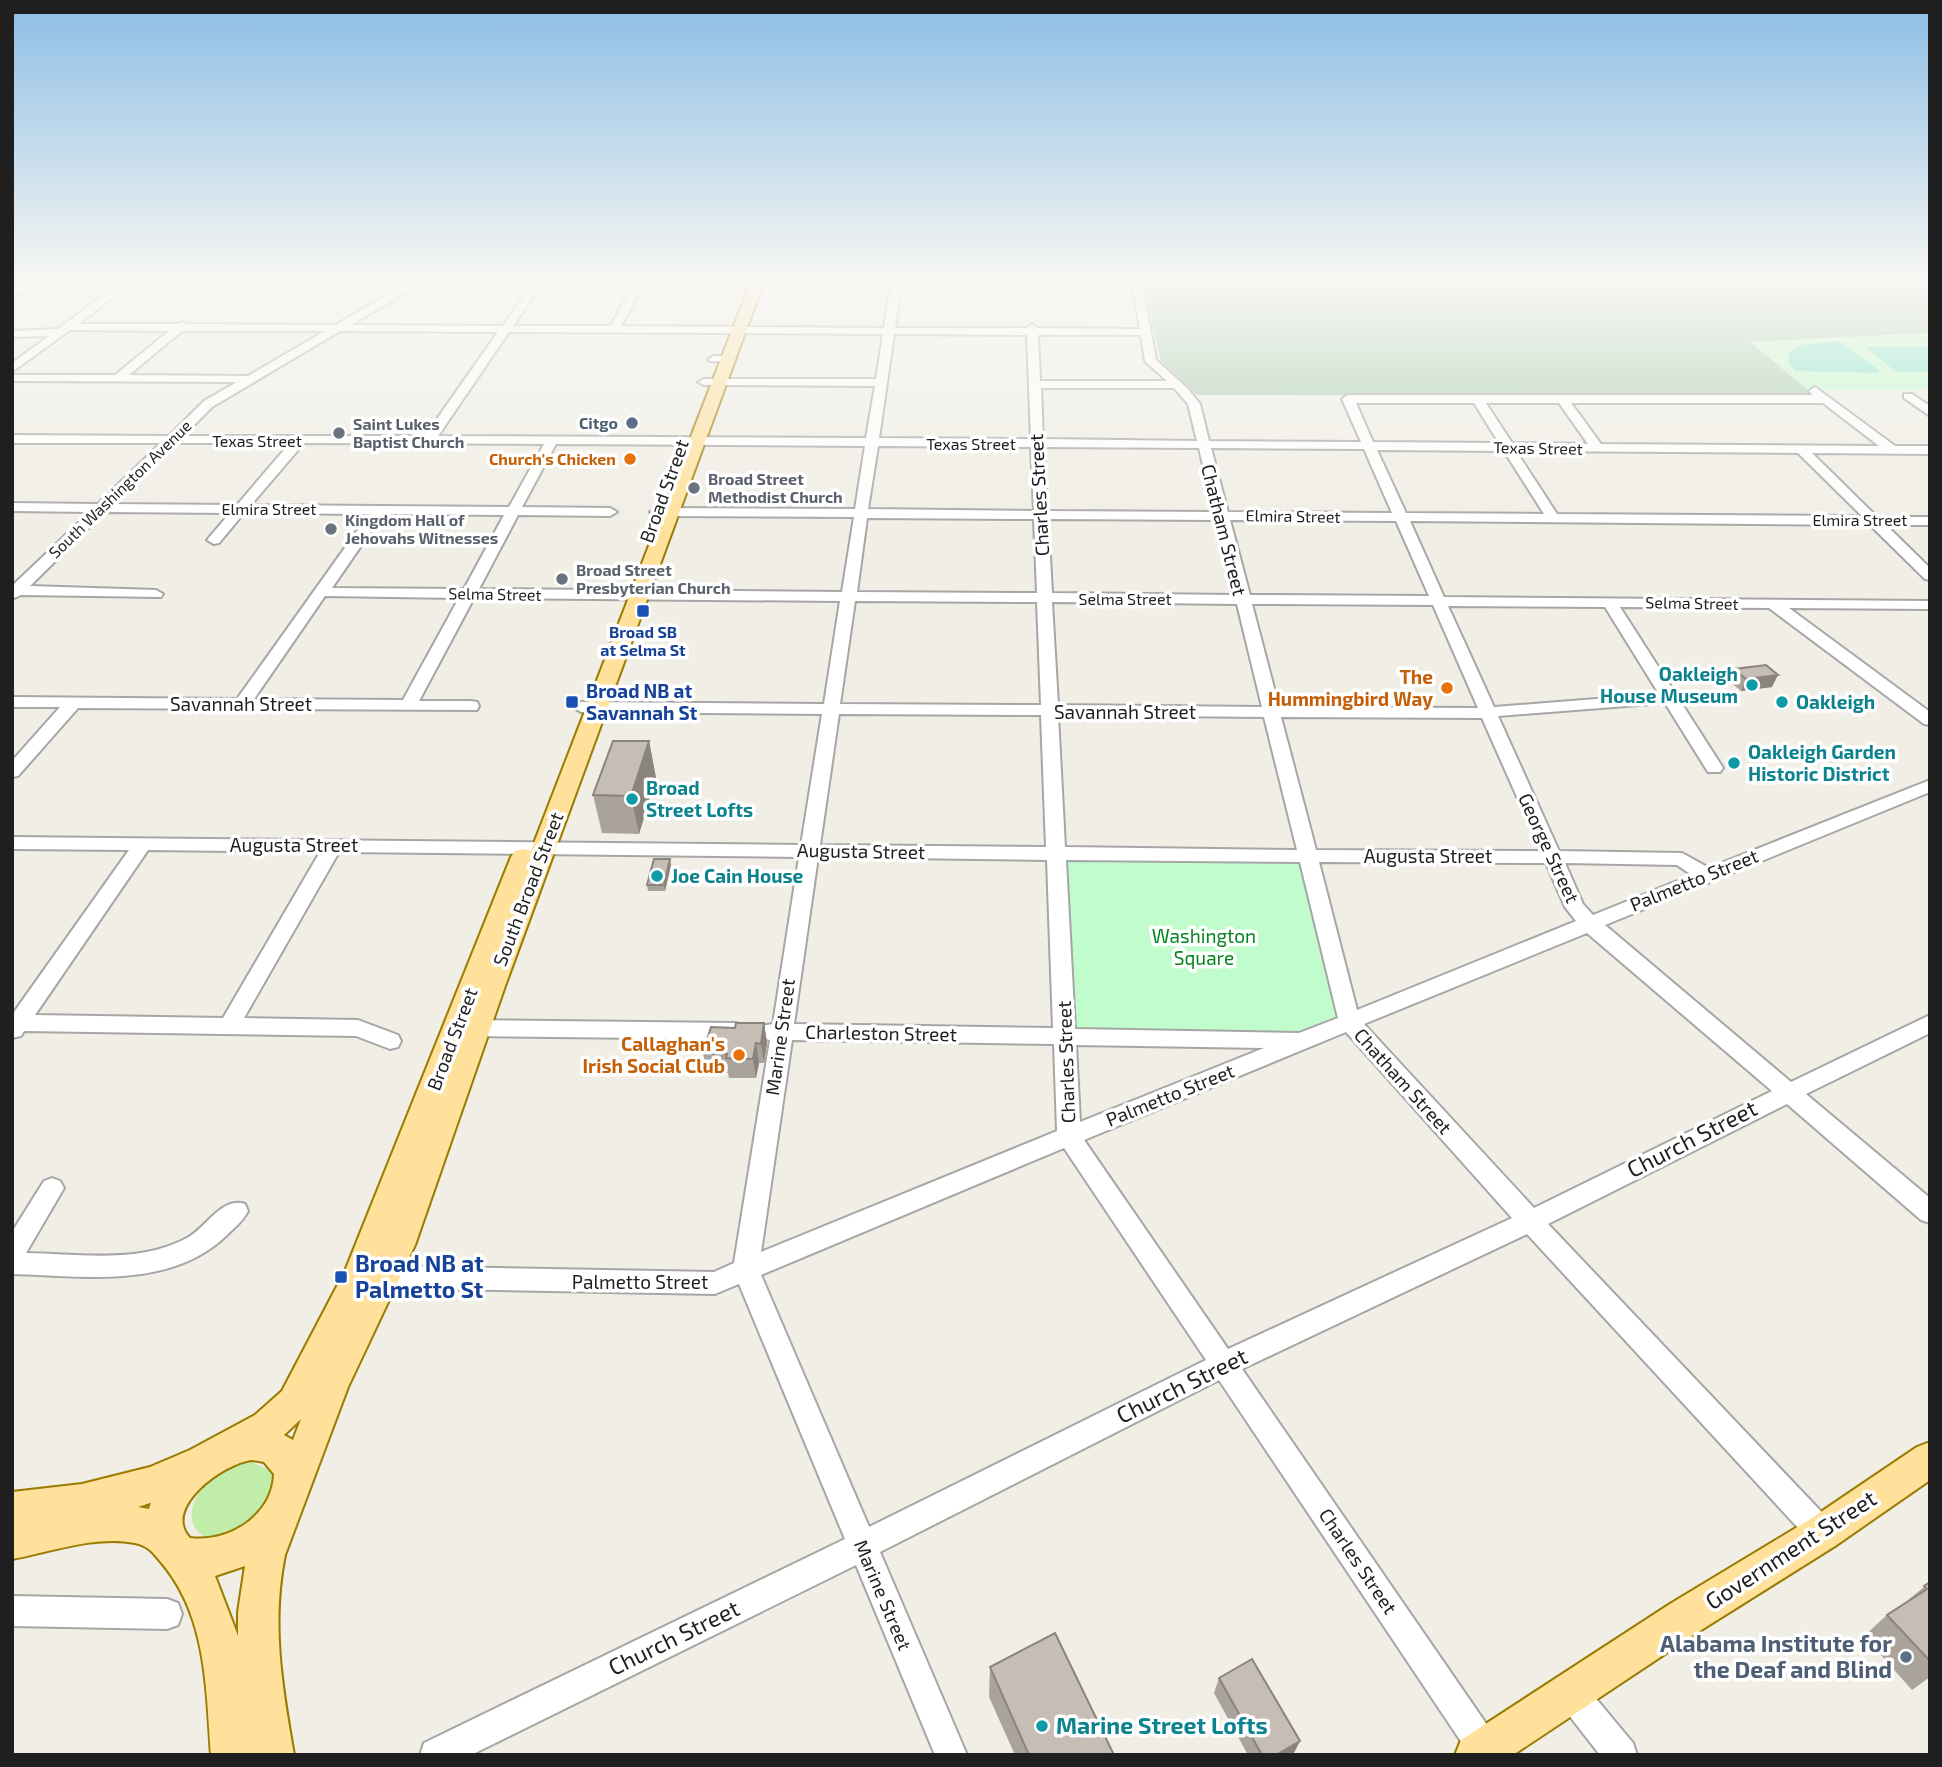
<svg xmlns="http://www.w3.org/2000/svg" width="1942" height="1767" font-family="'Exo 2',sans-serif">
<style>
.grass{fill:#c1eda8}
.cemetery{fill:#a5cbaf}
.park{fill:#c0fccc}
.pitch{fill:#7fe4c9}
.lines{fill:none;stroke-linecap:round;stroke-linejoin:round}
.minor-casing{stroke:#a6a6a6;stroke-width:4}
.major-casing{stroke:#9a7b00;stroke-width:4}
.minor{fill:#fff;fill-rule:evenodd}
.major{fill:#ffe19b;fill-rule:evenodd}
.wall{fill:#aaa39b}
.shaded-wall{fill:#8b847e}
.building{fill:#c6bdb4;stroke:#8b847e;stroke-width:2}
.service-dot{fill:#5c6f8a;stroke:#fff;stroke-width:2.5}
.worship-dot{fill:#6b7280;stroke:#fff;stroke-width:2.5}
.food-dot{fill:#e8710a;stroke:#fff;stroke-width:2.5}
.transit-dot{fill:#1a4fb4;stroke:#fff;stroke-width:2.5}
.culture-dot{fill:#0f9aa8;stroke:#fff;stroke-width:2.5}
.labels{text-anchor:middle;stroke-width:7;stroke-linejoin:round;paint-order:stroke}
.far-service-label{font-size:16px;font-weight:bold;fill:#4e5e75;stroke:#fff;text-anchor:end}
.far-worship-label{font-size:16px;font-weight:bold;fill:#5b616d;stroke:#fff;text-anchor:start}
.far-street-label{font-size:16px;fill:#1f1f1f;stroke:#fff}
.far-food-label{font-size:16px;font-weight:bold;fill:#c56008;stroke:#fff;text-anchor:end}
.far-transit-label{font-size:16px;font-weight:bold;fill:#164399;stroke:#fff}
.street-label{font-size:19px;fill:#1f1f1f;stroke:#fff}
.culture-label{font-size:19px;font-weight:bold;fill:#0d838f;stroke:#fff;text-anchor:start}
.food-label{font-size:19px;font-weight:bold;fill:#c56008;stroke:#fff;text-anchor:end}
.transit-label{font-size:19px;font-weight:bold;fill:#164399;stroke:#fff;text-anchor:start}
.park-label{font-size:19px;fill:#058520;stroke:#fff}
.near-street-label{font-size:23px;fill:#1f1f1f;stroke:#fff}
.near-transit-label{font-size:23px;font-weight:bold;fill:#164399;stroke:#fff;text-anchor:start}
.near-service-label{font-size:23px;font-weight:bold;fill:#4e5e75;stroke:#fff;text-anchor:end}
.near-culture-label{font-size:23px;font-weight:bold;fill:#0d838f;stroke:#fff;text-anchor:start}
</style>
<rect width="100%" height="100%" fill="#f0eee5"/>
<path class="grass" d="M251 1462 270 1470 276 1480 266 1515 215 1541C172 1528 196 1484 225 1469 233 1465 242 1463 251 1462Z"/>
<path class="cemetery" d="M1143 284H1930V333L1751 342 1815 396 1197 395 1161 361Z"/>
<path class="park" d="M1930 333V390H1808L1750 342Z
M1058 853 1306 855 1350 1023 1306 1040 1065 1036Z"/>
<path class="pitch" d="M1839 341 1880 371 1877 373 1795 371 1789 364 1788 354 1800 345Z
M1866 347H1930V372H1896Z"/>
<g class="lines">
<defs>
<path id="minor" d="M22 284H34L12 299V291Z
M118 284H130L79 324H176L182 322 187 324 336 325 406 284H419L351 325 503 326 532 284H542L513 326H611L633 284H643L621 326 884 328 891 284H901L895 328H1027L1032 324 1037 328 1140 329 1132 284H1142L1156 360 1188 389 1200 404 1209 441 1361 442 1342 399 1348 395H1813L1809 391 1815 387 1895 446H1930V454L1812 453 1877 517H1930V525H1886L1930 568V580L1925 579 1870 525 1410 521 1444 597 1930 601V609L1789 608 1930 712V725L1924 724 1769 608 1620 607 1723 768 1720 772H1708L1665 703 1498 716 1559 851 1682 853 1709 868 1930 780V792L1605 925 1791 1082 1930 1015V1033L1806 1094 1930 1198V1223L1921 1220 1787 1104 1548 1224 1832 1523 1837 1533 1832 1543 1822 1548 1812 1543 1527 1234 1242 1369 1496 1738 1501 1749 1499 1755H1470L1219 1380 880 1552 967 1755H935L856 1565 471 1755H420L424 1743 845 1539 739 1284 715 1294 386 1288 377 1285 373 1277 377 1269 386 1266 714 1272 734 1263 770 1040 761 1038 758 1032 761 1026 773 1024 799 857 339 852 244 1018 358 1020 398 1035 401 1041 398 1047 390 1049 356 1036 24 1031 21 1036 12 1038V1015L129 850 12 849V837L801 845 822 714 581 712 573 707 581 702 824 704 840 601 474 598 419 701H471L477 702 479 706 477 710 78 708 18 776 12 777V761L60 707H12V697L237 699 369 514 244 513 219 543 214 544 207 540 230 513 105 512 30 586 156 590 163 594 161 597 21 595 12 599V586L90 512 12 511V503L98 504 161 443H12V435L169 436 204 401 237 382 12 381V375H115L169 331 70 330 12 372V363L49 336 12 337V331L58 329ZM182 331H325L248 376 129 375ZM340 331 498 332 425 436H183L212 407ZM509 332 883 334 876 379H704L698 382 704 385 875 386 866 438 438 436ZM894 334 1027 335 1031 439 879 438ZM1038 335H1141L1145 361 1167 381H1040ZM1041 388H1174L1188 404 1197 441 1043 439ZM1356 403H1474L1499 443 1373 442ZM1486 403H1559L1588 444 1512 443ZM1571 403H1823L1879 446 1601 444ZM175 443H290L237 505 113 504ZM304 443 544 444 509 507 251 505ZM556 444 865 446 855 509 657 508 650 512 657 516 854 517 842 592 479 589 518 515 610 516 617 512 610 508 522 507ZM878 446 1031 447 1034 511 868 509ZM1044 447 1199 448 1214 512 1047 511ZM1211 448 1364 449 1392 513 1228 512ZM1377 450 1504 451 1544 514 1406 513ZM1516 451 1798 453 1862 516 1557 514ZM383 514 504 515 464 589 332 588ZM867 518 1034 519 1037 593 857 592ZM1048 519 1216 520 1235 595 1052 593ZM1230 520 1396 521 1429 596 1250 595ZM325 596 459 598 403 700 254 699ZM855 601 1037 602 1041 705 840 704ZM1052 602 1237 604 1262 707 1058 705ZM1252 604 1433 605 1478 708 1279 707ZM1448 606 1605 607 1659 694 1494 707ZM839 714 1041 715 1046 847 820 845ZM1058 715 1264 717 1297 850 1065 847ZM1281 717 1482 718 1541 851 1316 850ZM148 850 320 852 223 1018 35 1015ZM818 857 1047 860 1053 1028 794 1024ZM1066 860 1300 862 1338 1018 1299 1033 1075 1029ZM1319 862 1546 863 1565 907 1576 921 1357 1010ZM1565 863 1677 865 1692 875 1593 915 1583 904ZM1587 933 1772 1091 1534 1208 1364 1024ZM1346 1032 1512 1218 1228 1349 1084 1140ZM792 1040 1054 1044 1057 1131 761 1252ZM1076 1045 1264 1048 1080 1122ZM1064 1148 1206 1360 869 1527 761 1275Z
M714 356H729L735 359 729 362 710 361 708 359Z
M1904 394H1912L1930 406V416L1904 398Z
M464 1020 735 1023 743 1025 746 1031 743 1037 735 1039 464 1036 456 1034 453 1028 456 1022Z
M52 1178 60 1181 64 1188 26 1253C79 1254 139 1264 187 1238 206 1228 222 1196 245 1204L248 1211C243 1221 235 1227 227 1235 170 1290 84 1276 12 1274V1232L44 1181Z
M12 1596 167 1599 178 1603 182 1614 178 1625 167 1629 12 1626Z
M1572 1678 1583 1683 1633 1743 1637 1755H1600L1561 1705 1556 1694 1561 1683Z"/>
<path id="major" d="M750 284H763L505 986 415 1245 348 1387 285 1555C271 1623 282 1687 294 1755H211C206 1687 207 1615 160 1561 152 1551 148 1546 135 1543 95 1535 51 1552 12 1559V1492L82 1484 150 1467 190 1450 255 1415 282 1391 345 1271 511 857 515 851 523 849 531 851ZM301 1419 293 1440 284 1435ZM252 1460 264 1462 274 1474C273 1515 229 1543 190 1538 161 1508 224 1463 252 1460ZM151 1502 149 1509 138 1507 150 1503ZM245 1566 238 1612V1636L215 1576Z
M1930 1442V1480L1835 1546 1698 1632 1513 1755H1455L1461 1740 1670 1604 1809 1520 1917 1447Z"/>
</defs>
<use href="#minor" class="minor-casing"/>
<use href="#major" class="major-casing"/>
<use href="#minor" class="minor"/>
<use href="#major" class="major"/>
</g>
<path class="wall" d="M1734 669 1772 687 1741 691 1729 681Z
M649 741 656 778 639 834 602 833 593 795Z
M671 865 665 891H648L647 885Z
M764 1023 767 1043 764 1063H759L756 1078H729L728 1073 707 1072 703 1053 735 1028Z
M1930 1582V1677L1912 1690 1864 1636 1887 1615 1901 1606Z
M990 1667 1114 1755H1015L989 1697Z
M1219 1678 1293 1755H1248L1214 1693Z"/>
<path class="shaded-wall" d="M1778 675 1772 687 1741 691 1746 679Z
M649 741 656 778 639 834 631 796Z
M670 859 671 865 665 891 664 885Z
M764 1023 767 1043 764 1063 761 1044Z
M756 1043 759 1063 756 1078 753 1059Z
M1300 1741 1293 1755H1276Z"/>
<path class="building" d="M1766 665 1778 675 1746 679 1734 669Z
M613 741H649L631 796 593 795Z
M654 859H670L664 885H647Z
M736 1023H764L761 1044 756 1043 753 1059 726 1058 727 1054 703 1053 711 1027 735 1028Z
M1930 1582V1661L1887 1615 1927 1589 1924 1586Z
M1055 1633 1114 1755H1029L990 1667Z
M1252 1659 1300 1741 1276 1755H1262L1219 1678Z"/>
<linearGradient id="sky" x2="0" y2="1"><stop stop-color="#8cbde5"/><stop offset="0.53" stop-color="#f8f7f3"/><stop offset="1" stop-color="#f8f7f3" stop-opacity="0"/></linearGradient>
<rect width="1942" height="532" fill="url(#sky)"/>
<g class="service-dot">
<circle cx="632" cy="423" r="7"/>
<circle cx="1906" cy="1657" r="7"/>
</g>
<g class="worship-dot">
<circle cx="339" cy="433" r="7"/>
<circle cx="694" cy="488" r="7"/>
<circle cx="331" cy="529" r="7"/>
<circle cx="562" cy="579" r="7"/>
</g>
<g class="food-dot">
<circle cx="630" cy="459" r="7"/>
<circle cx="1447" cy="688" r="7"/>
<circle cx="739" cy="1055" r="7"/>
</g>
<g class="transit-dot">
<rect x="636" y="604" width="14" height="14" rx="3.5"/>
<rect x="565" y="695" width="14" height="14" rx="3.5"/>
<rect x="334" y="1270" width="14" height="14" rx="3.5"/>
</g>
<g class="culture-dot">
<circle cx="1752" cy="685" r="7"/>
<circle cx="1782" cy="702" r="7"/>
<circle cx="1734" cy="763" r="7"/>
<circle cx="632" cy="799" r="7"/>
<circle cx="657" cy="876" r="7"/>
<circle cx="1042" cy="1726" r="7"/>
</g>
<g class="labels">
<g class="far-service-label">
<text x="618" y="429">Citgo</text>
</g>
<g class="far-worship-label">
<text x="353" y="430">Saint Lukes<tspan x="353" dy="18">Baptist Church</tspan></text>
<text x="708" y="485">Broad Street<tspan x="708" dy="18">Methodist Church</tspan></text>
<text x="345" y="526">Kingdom Hall of<tspan x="345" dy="18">Jehovahs Witnesses</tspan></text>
<text x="576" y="576">Broad Street<tspan x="576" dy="18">Presbyterian Church</tspan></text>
</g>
<g class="far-street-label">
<text x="257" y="447">Texas Street</text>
<text x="971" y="450">Texas Street</text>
<text transform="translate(1538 448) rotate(1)" y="6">Texas Street</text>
<text transform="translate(120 489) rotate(-44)" y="6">South Washington Avenue</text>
<text x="269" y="515">Elmira Street</text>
<text transform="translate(1293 516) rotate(1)" y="6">Elmira Street</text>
<text x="1860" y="526">Elmira Street</text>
<text transform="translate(495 594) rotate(1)" y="6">Selma Street</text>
<text x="1125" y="605">Selma Street</text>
<text transform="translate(1692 603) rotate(1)" y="6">Selma Street</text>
</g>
<g class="far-food-label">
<text x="616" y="465">Church's Chicken</text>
</g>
<g class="far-transit-label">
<text x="643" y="638">Broad SB<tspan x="643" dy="18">at Selma St</tspan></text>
</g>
<g class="street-label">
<text transform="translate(664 491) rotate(-70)" y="7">Broad Street</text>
<text transform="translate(1039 495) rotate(-93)" y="7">Charles Street</text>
<text transform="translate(1224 530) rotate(76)" y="7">Chatham Street</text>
<text x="241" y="711">Savannah Street</text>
<text x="1125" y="719">Savannah Street</text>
<text x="294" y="852">Augusta Street</text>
<text transform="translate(1549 848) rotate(65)" y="7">George Street</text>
<text transform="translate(861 851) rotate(1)" y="7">Augusta Street</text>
<text x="1428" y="863">Augusta Street</text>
<text transform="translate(1694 880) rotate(-22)" y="7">Palmetto Street</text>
<text transform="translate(528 889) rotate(-69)" y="7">South Broad Street</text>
<text transform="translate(881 1033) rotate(1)" y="7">Charleston Street</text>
<text transform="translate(780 1037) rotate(-82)" y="7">Marine Street</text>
<text transform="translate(452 1039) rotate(-69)" y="7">Broad Street</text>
<text transform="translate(1066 1062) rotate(-92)" y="7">Charles Street</text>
<text transform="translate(1403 1081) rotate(48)" y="7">Chatham Street</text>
<text transform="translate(1170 1095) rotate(-22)" y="7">Palmetto Street</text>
<text x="640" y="1289">Palmetto Street</text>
<text transform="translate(1358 1561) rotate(56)" y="7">Charles Street</text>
<text transform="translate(883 1595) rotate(67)" y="7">Marine Street</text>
</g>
<g class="culture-label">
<text x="1738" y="681" text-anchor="end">Oakleigh<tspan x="1738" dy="22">House Museum</tspan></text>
<text x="1796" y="709">Oakleigh</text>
<text x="1748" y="759">Oakleigh Garden<tspan x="1748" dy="22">Historic District</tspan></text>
<text x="646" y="795">Broad<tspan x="646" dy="22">Street Lofts</tspan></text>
<text x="671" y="883">Joe Cain House</text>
</g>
<g class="food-label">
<text x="1433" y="684">The<tspan x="1433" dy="22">Hummingbird Way</tspan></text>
<text x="725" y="1051">Callaghan's<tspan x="725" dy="22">Irish Social Club</tspan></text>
</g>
<g class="transit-label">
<text x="586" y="698">Broad NB at<tspan x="586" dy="22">Savannah St</tspan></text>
</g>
<g class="park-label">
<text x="1204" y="943">Washington<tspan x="1204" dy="22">Square</tspan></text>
</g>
<g class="near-street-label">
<text transform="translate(1692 1139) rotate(-27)" y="8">Church Street</text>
<text transform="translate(1182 1386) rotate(-26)" y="8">Church Street</text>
<text transform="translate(1791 1550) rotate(-33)" y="8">Government Street</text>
<text transform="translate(674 1638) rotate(-26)" y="8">Church Street</text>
</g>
<g class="near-transit-label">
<text x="355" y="1272">Broad NB at<tspan x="355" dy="26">Palmetto St</tspan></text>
</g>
<g class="near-service-label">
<text x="1892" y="1652">Alabama Institute for<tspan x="1892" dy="26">the Deaf and Blind</tspan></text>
</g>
<g class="near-culture-label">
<text x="1056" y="1734">Marine Street Lofts</text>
</g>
</g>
<rect width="1942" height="1767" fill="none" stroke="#1f1f1f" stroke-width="28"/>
</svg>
